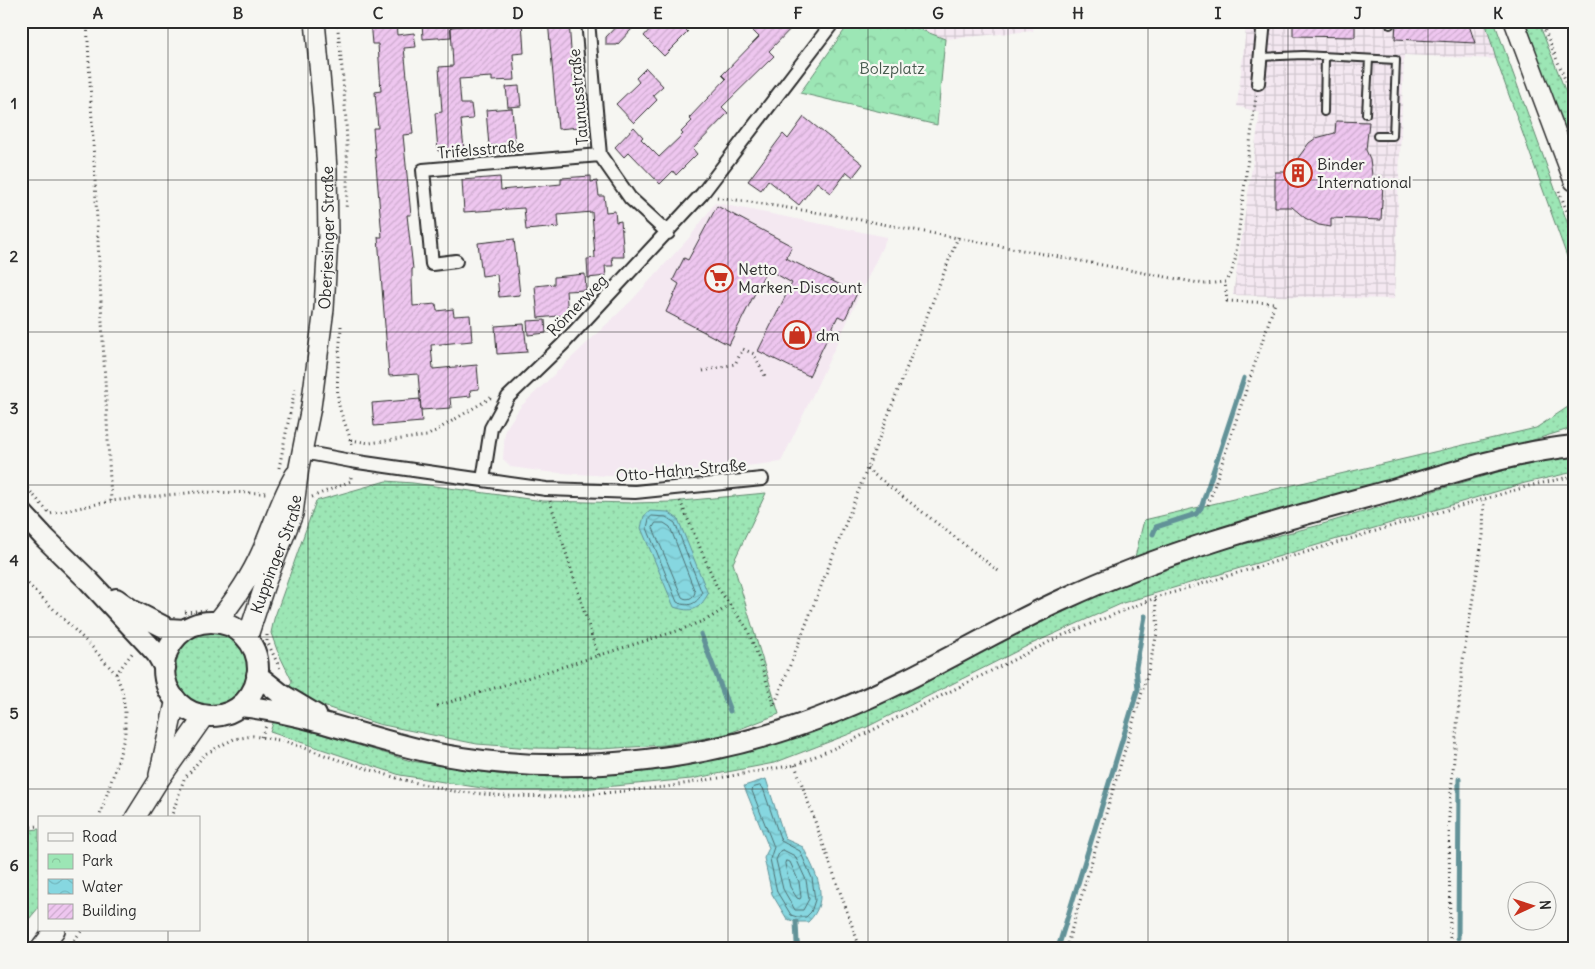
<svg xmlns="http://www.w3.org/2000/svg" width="1595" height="969" font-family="Delius,sans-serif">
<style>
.built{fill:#f4e8f1}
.industrial{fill:url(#industrial-grid)}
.grass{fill:url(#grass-dots);stroke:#648870}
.park{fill:url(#park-crowns);stroke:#648870}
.water{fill:url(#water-waves);stroke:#629298}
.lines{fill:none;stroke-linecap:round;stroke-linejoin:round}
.shore{stroke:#4f7073;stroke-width:1}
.stream{stroke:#629298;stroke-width:5}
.building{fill:url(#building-hatch);stroke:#2b2b2b}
.lane-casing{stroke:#2b2b2b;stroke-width:10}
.street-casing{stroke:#2b2b2b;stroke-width:16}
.secondary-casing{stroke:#2b2b2b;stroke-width:22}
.primary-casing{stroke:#2b2b2b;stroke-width:24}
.path{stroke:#2b2b2b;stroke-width:3;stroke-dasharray:1 4;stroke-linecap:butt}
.lane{stroke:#f6f6f2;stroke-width:6}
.street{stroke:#f6f6f2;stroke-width:12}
.secondary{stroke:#f6f6f2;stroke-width:19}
.primary{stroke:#f6f6f2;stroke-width:20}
.grid{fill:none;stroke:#2b2b2b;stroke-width:1;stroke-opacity:0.55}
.labels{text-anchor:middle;stroke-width:4.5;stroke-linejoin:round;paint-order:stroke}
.park-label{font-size:16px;fill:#475a4e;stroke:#f6f6f2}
.street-label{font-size:16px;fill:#2b2b2b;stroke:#f6f6f2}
.poi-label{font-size:16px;fill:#2b2b2b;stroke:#f6f6f2;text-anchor:start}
.neatline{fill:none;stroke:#2b2b2b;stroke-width:2}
.grid-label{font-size:16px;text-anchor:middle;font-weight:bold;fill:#2b2b2b}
</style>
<defs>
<pattern id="industrial-grid" width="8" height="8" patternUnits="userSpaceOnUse" patternTransform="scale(1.25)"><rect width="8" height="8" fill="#f4e8f1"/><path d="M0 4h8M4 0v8" fill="none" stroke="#d1c7cf"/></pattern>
<pattern id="grass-dots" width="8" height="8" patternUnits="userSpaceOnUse" patternTransform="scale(1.25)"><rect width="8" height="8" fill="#9ce6b5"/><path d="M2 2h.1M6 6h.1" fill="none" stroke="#87c59c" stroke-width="1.8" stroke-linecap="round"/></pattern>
<pattern id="park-crowns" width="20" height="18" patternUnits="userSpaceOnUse" patternTransform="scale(1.25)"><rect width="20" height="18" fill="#9ce6b5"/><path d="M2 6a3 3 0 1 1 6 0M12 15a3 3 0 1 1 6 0" fill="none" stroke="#87c59c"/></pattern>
<pattern id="water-waves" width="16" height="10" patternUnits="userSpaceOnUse" patternTransform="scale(1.25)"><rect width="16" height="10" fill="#86d7e0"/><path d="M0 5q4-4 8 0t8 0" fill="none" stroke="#74b9c0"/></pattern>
<pattern id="building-hatch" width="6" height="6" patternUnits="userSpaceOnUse" patternTransform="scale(1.25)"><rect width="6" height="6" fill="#eec6ef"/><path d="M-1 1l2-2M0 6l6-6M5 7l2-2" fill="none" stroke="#ccaacd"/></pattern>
</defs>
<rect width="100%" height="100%" fill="#f6f6f2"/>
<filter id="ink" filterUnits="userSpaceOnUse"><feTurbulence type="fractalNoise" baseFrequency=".02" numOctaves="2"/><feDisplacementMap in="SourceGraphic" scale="10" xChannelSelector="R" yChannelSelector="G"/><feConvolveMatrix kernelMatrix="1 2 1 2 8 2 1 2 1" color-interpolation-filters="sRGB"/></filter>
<g filter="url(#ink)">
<path class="built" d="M715 203 887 237 781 462 674 474 608 476 547 472 511 467 503 459 505 430 521 406 630 302 690 237Z"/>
<path class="industrial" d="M898 21H1034L1033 31 945 39Z
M1247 21H1485L1496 59 1404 55 1394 299 1233 295 1260 113 1237 106Z"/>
<path class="grass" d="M1485 21H1494L1574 241V276L1496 59Z
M1522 21H1538L1574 113V145H1571L1561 130Z
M1574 403V427L1569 429 1481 456 1187 538 1135 557 1144 520 1536 428Z
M1574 454V472L1525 483 1123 603 1027 646 865 728 774 763 691 779 560 791H500L400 775 270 732 274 720 411 761 504 775 560 777 670 769 776 744 861 712 1066 608 1132 578 1216 551 1316 526 1501 471Z
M386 481 413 483 543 501 633 503 671 502 766 493 733 563 779 714 724 735 664 745 601 749 532 748 477 744 378 724 320 705 289 688 292 681 277 650 271 633 274 619 316 501Z
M171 669a39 39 0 1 1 78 0a39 39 0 1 1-78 0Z
M39 829V907L24 925 21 899V831Z"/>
<path class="park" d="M851 21H898L945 39 937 125 800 93Z"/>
<path class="water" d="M650 511 668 512 678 519 708 594C699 610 692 613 674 607L641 528 644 516Z
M766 779 785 839 803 847C815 872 832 899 808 922H796L787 919 772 894 764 858 769 848 744 786Z"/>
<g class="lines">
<path class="shore" d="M652 516 666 517 675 523 702 593C697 604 688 608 677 602L647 528 649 519Z
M656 523H664L670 527 695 592C694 598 687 601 682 597L653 528Z
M760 786 763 788 781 841 800 851 812 878 815 900 811 912 806 917H797L791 915 777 892 770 859 774 847 752 791 753 788Z
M783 850 795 856 806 880 809 899 803 910H795L783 889 776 860 780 851Z
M786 861 790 862 799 882 801 897 800 899 797 898 790 887 785 864Z"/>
<path class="stream" d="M1153 534 1156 527 1196 514 1201 508 1244 378
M701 634 730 711
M796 922 797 943 801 948
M1458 938 1459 779
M1058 948 1138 689 1136 667 1145 616"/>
</g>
<path class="building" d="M370 21H396L397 35 414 33 416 47 404 48 413 134 403 135 411 215H407L413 269H412V280L413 306 436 304 437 311 453 309 454 316 470 315 472 341 431 345 433 369 477 365 479 389 470 390 471 396 450 398 451 408 421 410 418 374 389 376 378 237H382L373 128H378L375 92 381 91 378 44H372Z
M422 21H450L451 37 423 39Z
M487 21H522L524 53 513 54 515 80 492 81V77L459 79 461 104H471L473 119 461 120 464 149 438 151 435 113 442 112 439 67 453 66 451 27 487 24Z
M548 21H569L573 79 580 78 581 91H578L580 127 558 129Z
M621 21H624L632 29 617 45H606V37Z
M657 21H677L688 32 664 56 644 36Z
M761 21H798L769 51 774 56 722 107 728 113 693 149 697 154 676 175 673 171 660 184 629 152 624 157 615 147 634 127 643 137 641 139 659 157 683 134 681 132 692 121 689 118 726 79 722 75 759 37 752 30Z
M1293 21H1355V37L1293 36Z
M1396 21 1468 22 1475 43 1395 39Z
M646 68 663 86 653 95 657 100 634 123 616 104 639 82 636 78Z
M519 86 521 106 508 107 506 87Z
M512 108 515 144 489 146 486 110Z
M804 117 863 164 853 177 847 172 831 193 817 182 799 205 768 180 761 190 748 181 783 134 788 139Z
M1336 121 1369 122 1366 150 1370 159 1373 183H1383L1381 220 1331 218V227L1319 225 1305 218 1292 207H1275V172H1293L1298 158 1309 143 1316 138 1335 133Z
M591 176V182L597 181 599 196H604L606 212 615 211 616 222 621 221 624 257H612L613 266H605L606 276 588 278 587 259 595 258 592 212 558 215 559 227 526 230 524 208 464 212 462 180 500 177 501 190 561 184V178Z
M717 206 792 246 786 258 857 293 845 319 838 316 809 376 758 351 792 283 767 269 729 345 666 312 679 284 673 280 684 258 688 260Z
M514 239 520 295 499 297 497 274 482 276 478 243Z
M585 274 586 290 566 291 568 315 538 318 535 286 554 284V277Z
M545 320 546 333 528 335 527 321Z
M524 324 527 352 497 354 495 326Z
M420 399 422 422 374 426 372 403Z"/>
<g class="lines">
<defs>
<path id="lane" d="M1390 25V21
M1260 57 1303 55 1396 60 1393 136H1377
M1324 112 1325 56
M1366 114 1369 59"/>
<path id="street" d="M588 21 600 155 630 198 668 233
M1258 83 1264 21
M456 261 432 264 423 170 600 155
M303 452 351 461 483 480 491 428 508 397 562 345 702 194 834 21
M483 480 546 489 635 492 762 479"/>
<g id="secondary">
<path d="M1514 21 1574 181"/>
<path d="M217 622C234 601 250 578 261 553 273 527 280 500 295 475"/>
<path id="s1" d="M247 639 265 584 293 514 299 467 311 407 324 309 328 238 327 170 323 108 315 21"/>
<path d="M159 775 176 699"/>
<path d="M135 818 157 783 205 715"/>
<path d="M41 948 55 930"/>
</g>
<path id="primary" d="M21 512 45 538 89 581 157 654 165 668
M116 599 133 611 168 629 185 630
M164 669a47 47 0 1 1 94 0a47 47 0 1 1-94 0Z
M257 675 281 694 316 715
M240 706C310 713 375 742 444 755 510 767 581 768 647 760 712 752 776 736 837 711 916 680 987 634 1064 599 1170 549 1283 520 1396 489 1455 472 1513 452 1574 446"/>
</defs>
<use href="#lane" class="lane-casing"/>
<use href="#street" class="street-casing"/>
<use href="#secondary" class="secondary-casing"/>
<use href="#primary" class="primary-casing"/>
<path class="path" d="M87 21 111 501
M337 21C344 84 350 147 346 210
M1541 21 1574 101
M1559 191 1574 229
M717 197 834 215 1204 284 1225 282 1231 274 1235 260 1256 96
M341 326C340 350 336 375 338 398 339 416 351 431 351 448
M703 371 735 364 743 349 754 354 765 376
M351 440 369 443 427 436 492 397
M279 468 295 388
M867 469 1001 573
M21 481 50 514 111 501 196 492 268 493
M312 497 351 481V474
M550 501 598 656
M680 501 717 587 747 628 762 667 774 706 958 237
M1208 505 1275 303 1227 301 1225 282
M21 577 93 648 116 674 122 690 125 711V734L118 761 99 818
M185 612 206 610
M267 635V641L281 671
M116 674 133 652
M437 706 680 630 708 619 730 605
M261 737 266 726
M795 765 860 948
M171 818 184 779 205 754 234 739 253 736 285 741 333 758 400 779 452 791 505 796 562 797 666 787 795 765 853 740 1061 636 1155 598 1402 523 1529 486 1574 476
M21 828 39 826
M68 948 82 930
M773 948 775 947
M1066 948 1148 672 1158 629 1155 598
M1450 948 1449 814 1463 660 1483 535 1484 500"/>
<use href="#lane" class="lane"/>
<use href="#street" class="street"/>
<use href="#secondary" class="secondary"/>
<use href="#primary" class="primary"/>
</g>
</g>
<path class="grid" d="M168 21V818M308 21V948M448 21V948M588 21V948M728 21V948M868 21V948M1008 21V948M1148 21V948M1288 21V948M1428 21V948M21 180H1574M21 332H1574M21 485H1574M21 637H1574M21 789H1574M168 930V948"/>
<defs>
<symbol id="building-ring" viewBox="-11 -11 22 22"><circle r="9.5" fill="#f6f6f2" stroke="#c8321e" stroke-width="1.5"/><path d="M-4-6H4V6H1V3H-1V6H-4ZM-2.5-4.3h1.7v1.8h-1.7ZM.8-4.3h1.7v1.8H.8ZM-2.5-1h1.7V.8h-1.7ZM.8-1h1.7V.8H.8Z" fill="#c8321e"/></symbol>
<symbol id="supermarket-ring" viewBox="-11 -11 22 22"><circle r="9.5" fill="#f6f6f2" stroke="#c8321e" stroke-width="1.5"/><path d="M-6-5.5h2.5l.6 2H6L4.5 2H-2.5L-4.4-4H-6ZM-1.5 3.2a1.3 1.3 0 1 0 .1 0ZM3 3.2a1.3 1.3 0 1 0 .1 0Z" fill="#c8321e"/></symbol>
<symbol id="shop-ring" viewBox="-11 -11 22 22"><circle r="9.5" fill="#f6f6f2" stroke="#c8321e" stroke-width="1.5"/><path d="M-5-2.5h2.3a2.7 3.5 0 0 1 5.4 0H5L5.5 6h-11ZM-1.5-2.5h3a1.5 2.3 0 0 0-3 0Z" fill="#c8321e"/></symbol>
</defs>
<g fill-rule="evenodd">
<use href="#building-ring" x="1282" y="157" width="32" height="32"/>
<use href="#supermarket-ring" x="703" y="262" width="32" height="32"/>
<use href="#shop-ring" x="781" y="319" width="32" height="32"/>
</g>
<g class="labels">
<g class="park-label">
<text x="892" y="74">Bolzplatz</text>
</g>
<g class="street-label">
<text transform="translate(578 97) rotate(-95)" y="6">Taunusstraße</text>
<text transform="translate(481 149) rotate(-5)" y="6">Trifelsstraße</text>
<text dy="6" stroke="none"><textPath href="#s1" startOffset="412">Oberjesinger Straße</textPath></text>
<text transform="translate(577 305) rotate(-46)" y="6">Römerweg</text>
<text transform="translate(681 470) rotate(-5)" y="6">Otto-Hahn-Straße</text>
<text dy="6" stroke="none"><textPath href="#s1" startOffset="90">Kuppinger Straße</textPath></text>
</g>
<g class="poi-label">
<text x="1317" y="170">Binder<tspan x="1317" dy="18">International</tspan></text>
<text x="738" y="275">Netto<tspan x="738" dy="18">Marken-Discount</tspan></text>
<text x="816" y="341">dm</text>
</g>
</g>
<rect width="1595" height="969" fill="none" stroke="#f6f6f2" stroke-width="55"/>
<rect x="38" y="816" width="162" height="115" fill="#f6f6f2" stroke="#a5a5a2"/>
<rect x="48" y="833" width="25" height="8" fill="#f6f6f2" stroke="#a5a5a2"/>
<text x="82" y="842" font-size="15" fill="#2b2b2b">Road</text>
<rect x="48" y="854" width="25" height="15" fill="url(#park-crowns)" stroke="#a5a5a2"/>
<text x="82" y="866" font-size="15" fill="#2b2b2b">Park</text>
<rect x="48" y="879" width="25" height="15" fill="url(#water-waves)" stroke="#a5a5a2"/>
<text x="82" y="892" font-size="15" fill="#2b2b2b">Water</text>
<rect x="48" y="904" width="25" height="15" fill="url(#building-hatch)" stroke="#a5a5a2"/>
<text x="82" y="916" font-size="15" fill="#2b2b2b">Building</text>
<g transform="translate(1532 906) rotate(86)"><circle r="24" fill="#f6f6f2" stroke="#a5a5a2"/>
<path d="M0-4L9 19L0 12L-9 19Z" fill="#c8321e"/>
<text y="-8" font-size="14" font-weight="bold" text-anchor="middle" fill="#2b2b2b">N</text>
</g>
<rect x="28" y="28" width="1540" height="914" class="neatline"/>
<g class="grid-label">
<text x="98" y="19">A</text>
<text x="238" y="19">B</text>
<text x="378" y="19">C</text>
<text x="518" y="19">D</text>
<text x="658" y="19">E</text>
<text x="798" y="19">F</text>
<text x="938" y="19">G</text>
<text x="1078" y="19">H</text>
<text x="1218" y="19">I</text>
<text x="1358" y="19">J</text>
<text x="1498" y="19">K</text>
<text x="14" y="109">1</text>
<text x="14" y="262">2</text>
<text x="14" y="414">3</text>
<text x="14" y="566">4</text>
<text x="14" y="719">5</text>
<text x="14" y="871">6</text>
</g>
</svg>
